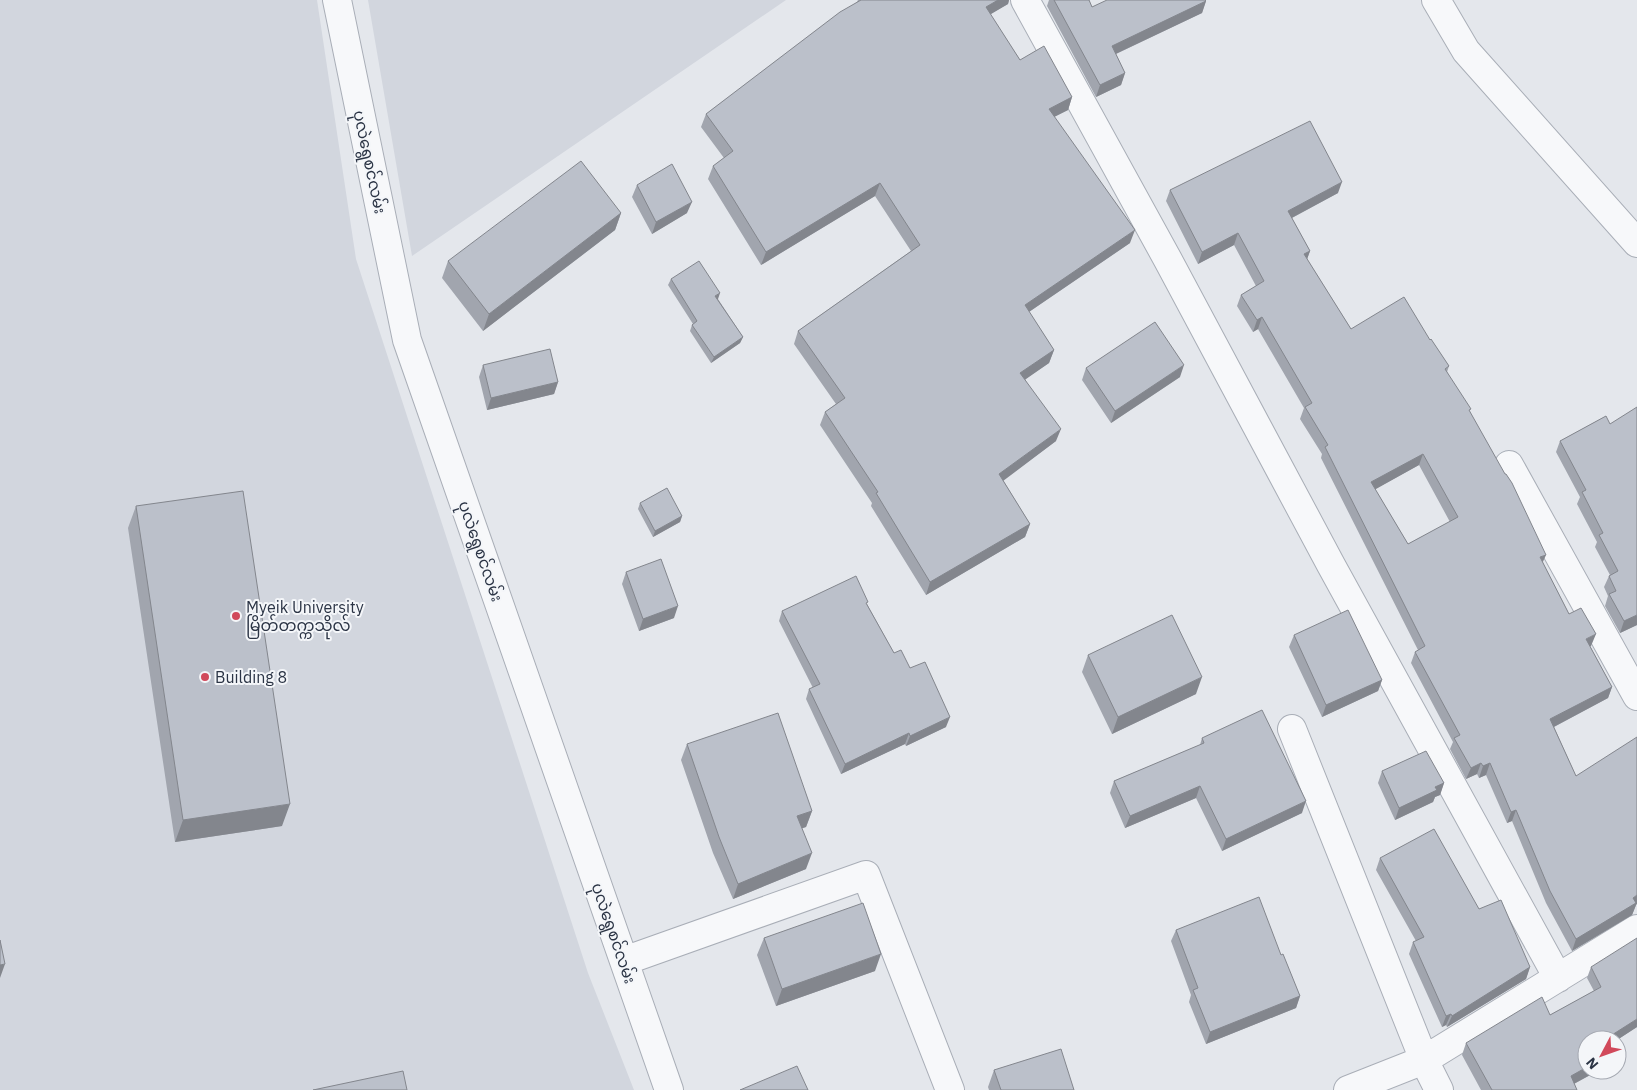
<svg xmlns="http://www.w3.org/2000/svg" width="1637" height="1090" font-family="'IBM Plex Sans','Noto Sans Myanmar',sans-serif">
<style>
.built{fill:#d2d6de}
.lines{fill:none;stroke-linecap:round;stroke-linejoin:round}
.minor-casing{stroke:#a9aeb7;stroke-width:30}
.minor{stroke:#f7f8fa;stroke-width:28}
.wall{fill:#a1a5ae;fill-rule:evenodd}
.shaded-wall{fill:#83868d}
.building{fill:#bbc0ca;stroke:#83868d;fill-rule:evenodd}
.poi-dot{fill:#d1495b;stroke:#f4f6f9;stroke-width:2}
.labels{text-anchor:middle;stroke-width:4;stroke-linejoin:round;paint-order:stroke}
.street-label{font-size:16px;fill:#2b3445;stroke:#f4f6f9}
.poi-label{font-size:16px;fill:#2b3445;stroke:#f4f6f9;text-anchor:start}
</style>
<rect width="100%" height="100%" fill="#e4e7ec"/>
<path class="built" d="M0 0H317L356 259 588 973 634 1090H0Z
M368 0H786L412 256Z"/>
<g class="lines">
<defs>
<path id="minor" d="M337 0 407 340 669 1090
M1025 0 1168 260 1331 565 1558 978
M1436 0 1466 51 1637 243
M1509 465 1637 696
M1292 729 1424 1060 1439 1090
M624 961 866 875 950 1090
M1348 1090 1424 1060 1637 929"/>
</defs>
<use href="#minor" class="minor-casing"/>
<use href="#minor" class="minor"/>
</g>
<path class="wall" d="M858 0H1009L1008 4 990 14 1020 60 1072 97 1068 110 1054 117 1130 243 1029 312 1054 350 1049 363 1025 379 1056 441 1003 480 1030 524 1025 537 926 595 871 506 872 503 820 425 825 412 836 404 794 344 798 331 911 251 875 196 761 265 708 179 713 166 724 158 701 127 706 114 857 2Z
M1049 0H1089L1092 7 1206 1 1202 13 1116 54 1125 73 1121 85 1096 97 1047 6Z
M637 185 687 213 652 234 632 197Z
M1170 190 1338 193 1292 218 1310 251 1307 259 1351 329 1430 340 1449 366 1447 372 1470 412 1543 563 1569 614 1591 646H1590L1612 687 1608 698 1554 727 1576 776 1636 905 1632 915 1572 951 1546 903 1512 821 1507 823 1486 775 1479 778 1477 774 1466 779 1450 749 1453 742 1411 663 1415 652 1418 650 1321 458 1322 454 1300 419 1304 408 1258 329 1253 332 1237 306 1241 295 1256 286 1234 245 1198 264 1166 201ZM1419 465 1450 522 1408 544 1375 489Z
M621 213 615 230 483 331 442 278 448 261Z
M671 279 718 299 743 337 740 343 711 363 690 331 692 325 693 324 668 285Z
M483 365 558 382 554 394 487 410 479 377Z
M1086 368 1180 377 1111 423 1082 380Z
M1606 416 1637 625 1620 633 1605 606 1608 596 1604 587 1609 576 1610 575 1595 547 1597 542 1577 504 1580 497 1556 452 1560 441Z
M640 503 682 516 680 522 653 537 638 509Z
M136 506 282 826 175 842 128 528Z
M626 572 674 618 639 631 622 584Z
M867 604 894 653 910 668 946 727 906 746 905 744 841 774 806 699 809 689 813 688 779 621 782 611Z
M1294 635 1382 680 1378 691 1322 717 1289 647Z
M1088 655 1196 694 1112 734 1082 672Z
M1202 738 1302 813 1222 851 1196 798 1125 828 1110 793 1114 781 1200 745Z
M687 744 812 811 806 827 802 828 806 869 733 899 713 853 681 760Z
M1382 771 1444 783 1440 795 1435 797 1433 802 1395 820 1378 783Z
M1380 858 1479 909 1530 967 1526 979 1447 1027 1446 1025 1442 1027 1409 954 1413 942 1416 941 1376 870Z
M1176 930 1281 955 1300 996 1296 1008 1206 1044 1189 1002 1191 995 1171 941Z
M764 938 875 971 776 1006 757 955Z
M1591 967 1637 1027 1617 1040H1587V1070H1593L1592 1074 1574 1084 1577 1090H1481L1462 1055 1466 1043 1550 1015 1594 991 1587 978Z
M994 1070 1074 1090H989L988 1087Z"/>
<path class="shaded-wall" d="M998 0H1009L1008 4 981 20 986 7Z
M1206 1 1202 13 1107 58 1112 46Z
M1125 73 1121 85 1096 97 1100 85Z
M1072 97 1068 110 1044 122 1049 109Z
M1342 182 1338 193 1284 222 1288 211Z
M880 183 875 196 761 265 766 252Z
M692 202 687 213 652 234 656 222Z
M621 213 615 230 483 331 489 314Z
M1135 230 1130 243 1020 318 1025 305Z
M1238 233 1234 245 1198 264 1202 252Z
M1310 251 1306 262 1304 254Z
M720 293 718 299 713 302 715 296Z
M1262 317 1258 329 1253 332 1257 320Z
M743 337 740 343 711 363 714 357Z
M1054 350 1049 363 1016 386 1020 373Z
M1184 365 1180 377 1111 423 1115 411Z
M558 382 554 394 487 410 491 398Z
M1061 429 1056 441 995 487 999 474Z
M1423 454 1419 465 1367 494 1371 482Z
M682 516 680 522 653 537 655 531Z
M1030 524 1025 537 926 595 930 582Z
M1546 555 1541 566 1540 557Z
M678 606 674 618 639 631 643 619Z
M1637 615V625L1620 633 1624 621Z
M1596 634 1591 646 1582 650 1586 639Z
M1202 677 1196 694 1112 734 1118 717Z
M1382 680 1378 691 1322 717 1326 705Z
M1612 687 1608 698 1546 731 1550 719Z
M950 717 946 727 906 746 910 736Z
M909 733 905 744 841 774 845 764Z
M1481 763 1477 774 1466 779 1471 768Z
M1490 763 1486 775 1479 778 1483 766Z
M1444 783 1440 795 1435 797 1433 802 1395 820 1399 808 1435 787Z
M1200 786 1196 798 1125 828 1130 816Z
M1306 801 1302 813 1222 851 1226 839Z
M290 804 282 826 175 842 183 820Z
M1516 810 1512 821 1507 823 1511 812Z
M812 811 806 827 791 832 797 816Z
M812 853 806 869 733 899 738 884Z
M1637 895V904L1636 905 1632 915 1572 951 1576 939Z
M881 954 875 971 776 1006 782 989Z
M5 964 0 978V965Z
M1530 967 1526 979 1447 1027 1452 1016Z
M1300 996 1296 1008 1206 1044 1210 1032Z
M1451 1014 1446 1025 1442 1027 1446 1016Z
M1637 1019V1027L1617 1040H1604Z
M1587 1067V1070H1593L1592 1074 1566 1088 1571 1076Z"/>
<path class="building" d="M861 0H998L986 7 1020 60 1044 46 1072 97 1049 109 1135 230 1025 305 1054 350 1020 373 1061 429 999 474 1030 524 930 582 876 493 878 492 825 412 845 398 798 331 920 245 880 183 766 252 713 166 733 151 706 114 840 12Z
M1054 0H1089L1092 7 1107 0H1205L1206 1 1112 46 1125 73 1100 85Z
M1310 121 1342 182 1288 211 1310 251 1304 254 1351 329 1404 297 1430 340 1431 339 1449 366 1445 369 1471 409 1469 410 1505 474H1506L1512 483 1546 555 1540 557 1569 614 1581 608 1596 634 1586 639 1612 687 1550 719 1576 776 1637 737V895L1633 898 1636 903 1576 939 1550 891 1516 810 1511 812 1490 763 1483 766 1481 763 1471 768 1454 738 1460 735 1415 652 1425 646 1325 447 1328 445 1305 407 1312 403 1262 317 1257 320 1241 295 1264 281 1238 233 1202 252 1170 190ZM1423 454 1458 517 1408 544 1371 482Z
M581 161 621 213 489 314 448 261Z
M672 164 692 202 656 222 637 185Z
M699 261 720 293 715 296 743 337 714 357 692 325 697 321 671 279Z
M1155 322 1184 365 1115 411 1086 368Z
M550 349 558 382 491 398 483 365Z
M1637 407V615L1624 621 1609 594 1616 591 1609 576 1618 571 1599 535 1603 533 1582 492 1586 490 1560 441 1606 416 1610 424Z
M667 488 682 516 655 531 640 503Z
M243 491 290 804 183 820 136 506Z
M661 559 678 606 643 619 626 572Z
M856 576 868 602 866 603 894 653 901 650 910 668 925 662 950 717 910 736 909 733 845 764 809 689 820 684 782 611Z
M1348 610 1382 680 1326 705 1294 635Z
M1172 615 1202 677 1118 717 1088 655Z
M1262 710 1306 801 1226 839 1200 786 1130 816 1114 781 1204 743 1202 738Z
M778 713 812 811 797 816 812 853 738 884 719 837 687 744Z
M1426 751 1444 783 1435 787 1437 790 1399 808 1382 771Z
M1434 829 1479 909 1501 900 1530 967 1452 1016 1451 1014 1446 1016 1413 942 1424 937 1380 858Z
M1259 897 1281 955 1283 954 1300 996 1210 1032 1193 990 1198 988 1176 930Z
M863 903 881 954 782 989 764 938Z
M1637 938V1019L1604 1040H1587V1067L1571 1076 1577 1090H1492L1466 1043 1542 997 1550 1015 1601 987 1591 967Z
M0 940 5 964 0 965Z
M1061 1049 1074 1090H1001L994 1070Z
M797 1066 808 1090H740Z
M403 1071 407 1090H313Z"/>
<g class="poi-dot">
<circle cx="236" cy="616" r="5"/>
<circle cx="205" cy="677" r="5"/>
</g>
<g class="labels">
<g class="street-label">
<text transform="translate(370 162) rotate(78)" y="6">ပုလဲရွေစင်လမ်း</text>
<text transform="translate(481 551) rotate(71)" y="6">ပုလဲရွေစင်လမ်း</text>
<text transform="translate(614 933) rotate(71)" y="6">ပုလဲရွေစင်လမ်း</text>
</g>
<g class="poi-label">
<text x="246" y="613">Myeik University<tspan x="246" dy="18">မြိတ်တက္ကသိုလ်</tspan></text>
<text x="215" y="683">Building 8</text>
</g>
</g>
<g transform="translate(1602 1055) rotate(229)"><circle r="24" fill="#f4f6f9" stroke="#a4a8b1"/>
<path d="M0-4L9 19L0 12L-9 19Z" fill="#d1495b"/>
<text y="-8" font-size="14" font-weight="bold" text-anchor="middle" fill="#2b3445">N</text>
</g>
</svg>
